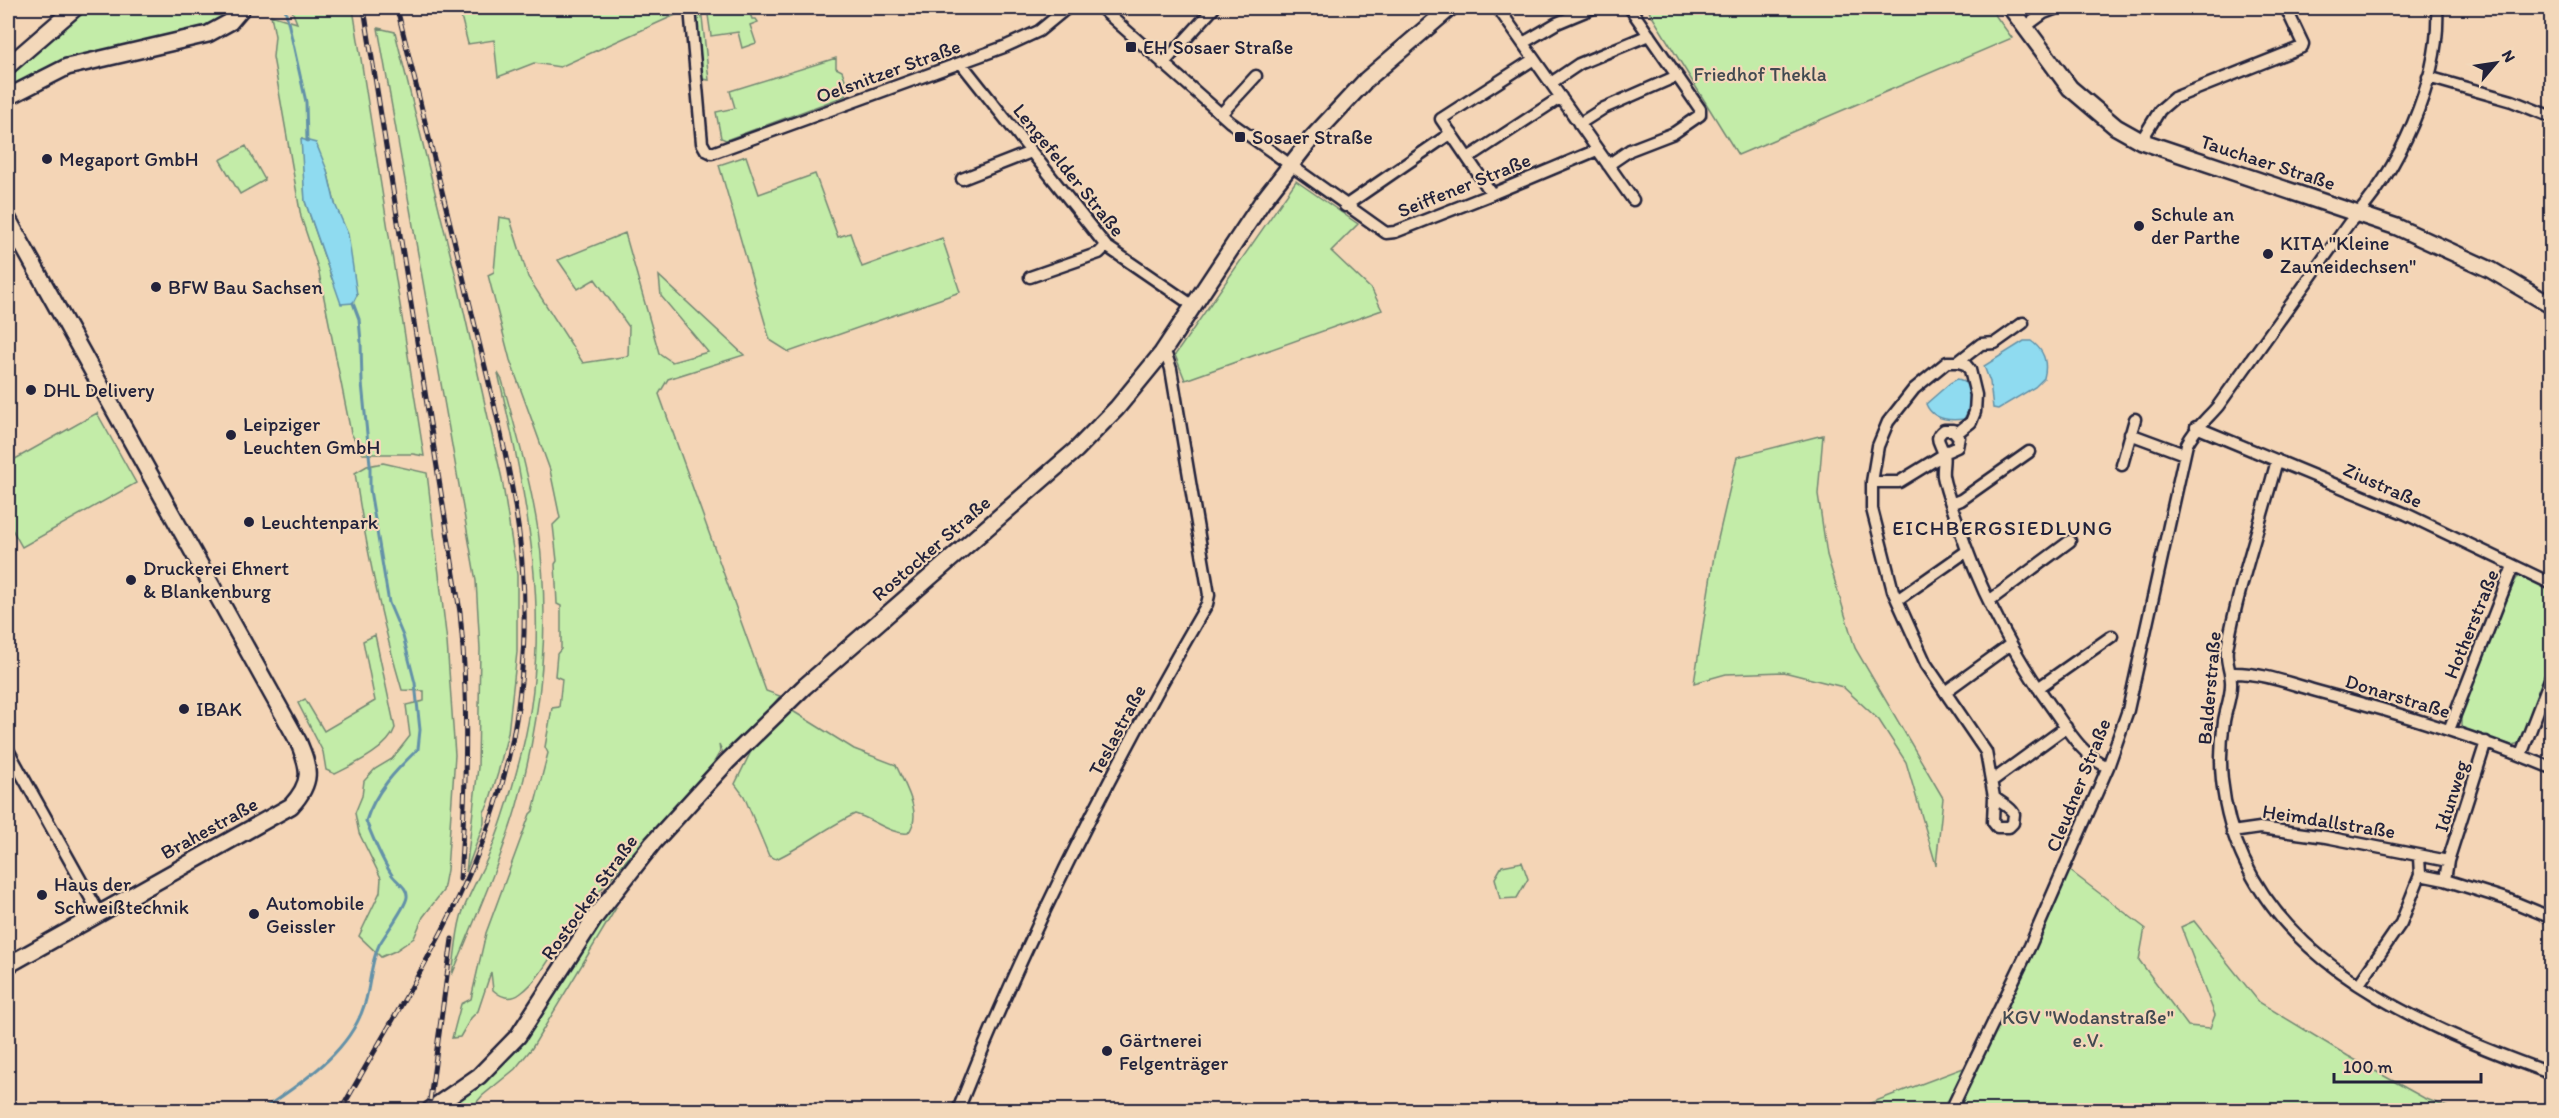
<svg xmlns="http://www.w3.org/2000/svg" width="2559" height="1118" font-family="Itim,sans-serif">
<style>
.green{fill:#c3eca8;stroke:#728772;stroke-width:1.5;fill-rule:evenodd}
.water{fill:#8fdbf0;stroke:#6391a8;stroke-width:1.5}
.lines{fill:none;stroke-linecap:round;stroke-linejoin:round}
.stream{stroke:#6391a8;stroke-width:3}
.street-casing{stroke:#22223b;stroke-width:15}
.secondary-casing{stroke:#22223b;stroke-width:20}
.street{stroke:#f3d8ba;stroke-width:10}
.secondary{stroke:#f3d8ba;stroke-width:15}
.rail-casing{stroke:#22223b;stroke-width:5}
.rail{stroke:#f3d8ba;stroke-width:3;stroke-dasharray:9;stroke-linecap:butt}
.poi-dot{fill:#22223b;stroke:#f3d8ba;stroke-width:2}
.labels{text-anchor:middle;stroke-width:4.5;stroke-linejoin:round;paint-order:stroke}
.poi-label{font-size:20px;fill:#22223b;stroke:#f3d8ba;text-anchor:start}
.street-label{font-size:20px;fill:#22223b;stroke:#f3d8ba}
.park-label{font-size:20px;fill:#424a51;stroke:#f3d8ba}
.neighbourhood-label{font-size:21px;letter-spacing:1.5px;fill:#22223b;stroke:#f3d8ba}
</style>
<rect width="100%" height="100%" fill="#f4d5b6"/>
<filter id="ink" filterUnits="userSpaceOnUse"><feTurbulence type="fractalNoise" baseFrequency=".0167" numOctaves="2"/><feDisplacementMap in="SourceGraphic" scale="12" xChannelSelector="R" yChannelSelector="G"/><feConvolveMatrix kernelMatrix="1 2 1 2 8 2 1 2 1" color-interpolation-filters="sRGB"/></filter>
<g filter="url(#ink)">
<path class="green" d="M83 8H238L223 21 8 92V72Z
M291 8H351L354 15 424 456 413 454H363L351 433 318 268 301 217 273 57 275 36 271 15 297 23ZM302 139 327 170 357 295 332 279 305 201Z
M459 8H681L682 12 560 67 534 63 498 77 494 40 468 44Z
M695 8H701L709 80 702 79Z
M707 8H748L752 19H756L758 22 750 25 756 43 742 48 738 32 711 36Z
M1647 8H1990L2012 38 1738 155Z
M378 28 395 32 457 281 502 479 517 575V652L508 733 498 773 488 805 484 812V823L466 872 478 767 480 649 476 581Z
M836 58V68L842 71C845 79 849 88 845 96L726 140 721 138 716 112 735 108 730 91Z
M246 146 265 180 240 194 220 160Z
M746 156 759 194 815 174 838 237 850 233 862 267 942 238 960 292 789 352 770 340 719 165Z
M1296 181 1358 224 1331 251 1372 290 1382 310 1185 380 1175 355Z
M499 217 510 219 528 277 583 363 628 356 629 327 595 279 578 289 558 260 625 233 659 353 672 362 708 352 661 296 659 276 744 355 668 379 659 394 766 691 780 696 727 762 719 744 720 752 713 764C665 816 618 868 573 923 557 944 542 978 521 993 511 1001 502 998 493 990L491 972 478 1011 471 1018 460 1037 452 1038 461 1004 471 999 486 933 530 814 533 811 548 753 545 747 552 708 559 707 562 679 555 676 557 654 561 649V606L557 604 555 564 557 561 553 525 560 518 550 470 510 360 488 275 494 272Z
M498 373 502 380C516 430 530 479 538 530 551 621 542 717 517 805 500 863 475 919 452 975 455 956 456 935 461 917 466 899 481 873 489 855 503 822 513 786 522 751 554 623 527 499 498 373Z
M97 413 136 483 22 547 8 522V463Z
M1823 435 1818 494 1827 555 1855 648 1943 798 1936 865 1906 762 1879 720 1843 687 1784 672 1726 674 1694 683 1714 556 1737 457Z
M383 463 427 473 447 642 455 755 447 870 443 891 423 917 414 938 395 951 381 957 359 936 380 892 381 878 359 833 355 813 362 796 364 781 375 769 392 759 410 736 406 705 424 701V691L402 690C381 619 366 547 355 473L367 466Z
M2521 576 2551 591V662L2521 743 2511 745 2466 731 2461 727V711L2513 585 2517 578Z
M375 635 395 728C388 749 355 764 335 774L326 770 323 752 298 703 305 699 324 731 375 701 363 641Z
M791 710 854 749 896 765C904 784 924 814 908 833 891 835 872 818 855 814 827 827 804 846 776 859L769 856 744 796 735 784 757 739Z
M1522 862 1528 879 1517 898 1500 899 1495 878 1502 866Z
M2069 870 2145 928 2139 960 2188 1026 2210 1028 2215 1015 2181 927 2194 921 2259 1002 2348 1056 2424 1098 2454 1110H1957L2029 963Z
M616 908 532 1048 515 1069 482 1096 470 1110H446L507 1059 523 1039 608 910Z
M1966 1067 1950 1110H1852Z"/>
<path class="water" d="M301 139 316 143 327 170 335 204 348 234 357 295 353 303 341 304 305 201Z
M2024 341H2031C2044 350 2048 363 2044 378L2035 387 1998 409 1993 408 1990 382 1984 366Z
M1957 379C1974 381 1971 408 1964 419 1949 421 1932 419 1926 404L1950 383Z"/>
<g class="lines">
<path class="stream" d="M285 8 306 102 307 141
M262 1110C302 1082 350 1053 365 1003 371 983 370 964 379 945 385 934 406 907 407 897 408 888 397 882 392 875 381 859 374 840 366 821 375 792 396 770 418 749L420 730 415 683 403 636 389 603 370 490V464L362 383 361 342 359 319 353 303"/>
<defs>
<path id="street" d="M690 8 702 143 706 150 712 153 1004 47 1039 31 1067 8
M1101 8 1230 122 1386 233 1395 232 1492 194 1597 150
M1498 8 1633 200
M2025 27 2044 13 2057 8
M1523 43 1557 23 1593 8
M961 63 1106 246 1192 305
M1163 64 1214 8
M2428 77 2512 101 2552 117
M1551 83 1579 64 1649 35
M1221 114 1256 76
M1579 124 1604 108 1677 76
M2141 141 2160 110 2174 98 2302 47 2303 44 2286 8
M1468 158 1561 97
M1608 165 1630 150 1674 133 1700 115V109L1630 8
M962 179 1031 152
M1492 194 1441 119 1534 59
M1345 206 1451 133
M1030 277 1099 253 1106 246
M1958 362 1981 344 1995 343 2023 323
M2196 427 2406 514 2552 584
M1957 433 1971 422 1975 412 1976 395 1970 370 1965 364 1958 362H1947L1914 389 1888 422 1878 446 1872 482V509L1893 591 1926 664 1986 752 1994 797 1993 822 1997 827H2009L2013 823 2014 814C2010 806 2001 804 1994 797
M2130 434 2184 454
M1943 450 1948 451 1957 447 1959 437 1953 430H1944C1932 439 1942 443 1943 453 1945 460 1942 468 1943 476 1946 492 1953 509 1958 524 1980 592 2013 654 2055 712 2069 732 2084 757 2108 767
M2277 460C2261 523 2238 586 2227 649 2225 662 2232 673 2231 685 2231 697 2226 709 2224 721 2221 740 2220 760 2222 780 2240 952 2409 1022 2552 1074
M2122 465 2135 419
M1872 482H1899L1943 455
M1951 504 1961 500 2029 452
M1897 600 1967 551
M1989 601 2070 541
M2231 673C2261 672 2291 684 2320 692 2399 713 2476 737 2552 768
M2038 688 2112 636
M1945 692 2011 644
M2449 730 2513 566
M8 750 99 913
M2521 755 2552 674
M1992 781 2066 727
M2232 832 2260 828 2326 837 2448 861 2445 880 2509 900 2552 918
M2419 857 2420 875 2445 880
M2448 861 2486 742
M2359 984 2401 923 2420 875
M958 1110C1027 935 1113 766 1207 604L1209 595 1171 369 1167 357 1162 353
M1951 1110 2030 946 2108 767 2128 710 2187 444C2195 428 2207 419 2218 406L2349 223C2398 174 2441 78 2437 8"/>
<path id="secondary" d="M2011 8 2070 88 2116 127 2141 141 2397 227 2491 270 2552 306
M8 66 75 8
M8 97 67 67 208 34 230 22 242 8
M8 219 298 741C310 769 313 782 291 806L8 965
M430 1110 479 1076 518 1036 595 917 653 843 727 762 804 687 1076 450 1117 408 1162 353 1262 202 1311 139 1366 80 1450 8"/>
</defs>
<use href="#street" class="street-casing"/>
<use href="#secondary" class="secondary-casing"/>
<use href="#street" class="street"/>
<use href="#secondary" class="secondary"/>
<defs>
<path id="rail" d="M364 8 460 612C469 701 466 789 460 879
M430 1100 452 939
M341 1110C395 1013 459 917 494 810 529 705 532 590 511 483 501 426 485 369 472 313 447 211 422 109 397 8"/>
</defs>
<use href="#rail" class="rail-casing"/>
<use href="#rail" class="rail"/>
</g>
</g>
<g class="poi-dot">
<rect x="1125" y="41" width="12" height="12" rx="3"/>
<rect x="1234" y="131" width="12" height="12" rx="3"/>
<circle cx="47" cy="159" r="6"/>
<circle cx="2139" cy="226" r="6"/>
<circle cx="2268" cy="254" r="6"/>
<circle cx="156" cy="287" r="6"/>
<circle cx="31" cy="390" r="6"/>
<circle cx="231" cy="435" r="6"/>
<circle cx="249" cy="522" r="6"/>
<circle cx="131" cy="580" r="6"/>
<circle cx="184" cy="709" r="6"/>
<circle cx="42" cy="895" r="6"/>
<circle cx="254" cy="914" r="6"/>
<circle cx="1107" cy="1051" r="6"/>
</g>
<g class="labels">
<g class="poi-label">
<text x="1143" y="54">EH Sosaer Straße</text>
<text x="1252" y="144">Sosaer Straße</text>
<text x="59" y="166">Megaport GmbH</text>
<text x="2151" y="221">Schule an<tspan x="2151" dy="23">der Parthe</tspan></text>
<text x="2280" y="250">KITA "Kleine<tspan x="2280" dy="23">Zauneidechsen"</tspan></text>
<text x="168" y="294">BFW Bau Sachsen</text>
<text x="43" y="397">DHL Delivery</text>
<text x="243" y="431">Leipziger<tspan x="243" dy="23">Leuchten GmbH</tspan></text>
<text x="261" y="529">Leuchtenpark</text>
<text x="143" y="575">Druckerei Ehnert<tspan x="143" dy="23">&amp; Blankenburg</tspan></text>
<text x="196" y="716">IBAK</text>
<text x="54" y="891">Haus der<tspan x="54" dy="23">Schweißtechnik</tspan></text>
<text x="266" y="910">Automobile<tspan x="266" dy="23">Geissler</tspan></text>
<text x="1119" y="1047">Gärtnerei<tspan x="1119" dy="23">Felgenträger</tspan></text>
</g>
<g class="street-label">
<text transform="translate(888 71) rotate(-20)" y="7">Oelsnitzer Straße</text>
<text transform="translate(2268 162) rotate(18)" y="7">Tauchaer Straße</text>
<text transform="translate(1069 170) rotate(51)" y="7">Lengefelder Straße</text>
<text transform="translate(1464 185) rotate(-22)" y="7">Seiffener Straße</text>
<text transform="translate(2383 485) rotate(24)" y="7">Ziustraße</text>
<text transform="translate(931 548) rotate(-41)" y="7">Rostocker Straße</text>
<text transform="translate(2471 624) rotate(-68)" y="7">Hotherstraße</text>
<text transform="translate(2209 688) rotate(-85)" y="7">Balderstraße</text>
<text transform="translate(2398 696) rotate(17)" y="7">Donarstraße</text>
<text transform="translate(1117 730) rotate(-62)" y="7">Teslastraße</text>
<text transform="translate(2078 785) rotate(-68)" y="7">Cleudner Straße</text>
<text transform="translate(2451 796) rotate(-73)" y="7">Idunweg</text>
<text transform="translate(2329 821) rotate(9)" y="7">Heimdallstraße</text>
<text transform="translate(209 828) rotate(-29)" y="7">Brahestraße</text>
<text transform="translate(589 897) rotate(-54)" y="7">Rostocker Straße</text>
</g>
<g class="park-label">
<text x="1760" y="81">Friedhof Thekla</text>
<text x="2088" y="1024">KGV "Wodanstraße"<tspan x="2088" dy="23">e.V.</tspan></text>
</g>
<g class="neighbourhood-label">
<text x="2003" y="535">EICHBERGSIEDLUNG</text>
</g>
</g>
<rect width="2559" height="1118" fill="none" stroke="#f3d8ba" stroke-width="30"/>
<rect x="15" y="15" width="2529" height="1088" fill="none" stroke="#22223b" stroke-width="2" filter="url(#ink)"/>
<g transform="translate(2496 63) rotate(61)" stroke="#f3d8ba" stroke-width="4.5" paint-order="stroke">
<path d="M0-4.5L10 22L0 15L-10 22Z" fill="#22223b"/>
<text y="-9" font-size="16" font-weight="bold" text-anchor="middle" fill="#22223b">N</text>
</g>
<path d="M2334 1073v9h147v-9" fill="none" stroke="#22223b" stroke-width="3"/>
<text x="2343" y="1073" font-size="18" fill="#22223b" stroke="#f3d8ba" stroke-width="4.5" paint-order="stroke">100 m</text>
</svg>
